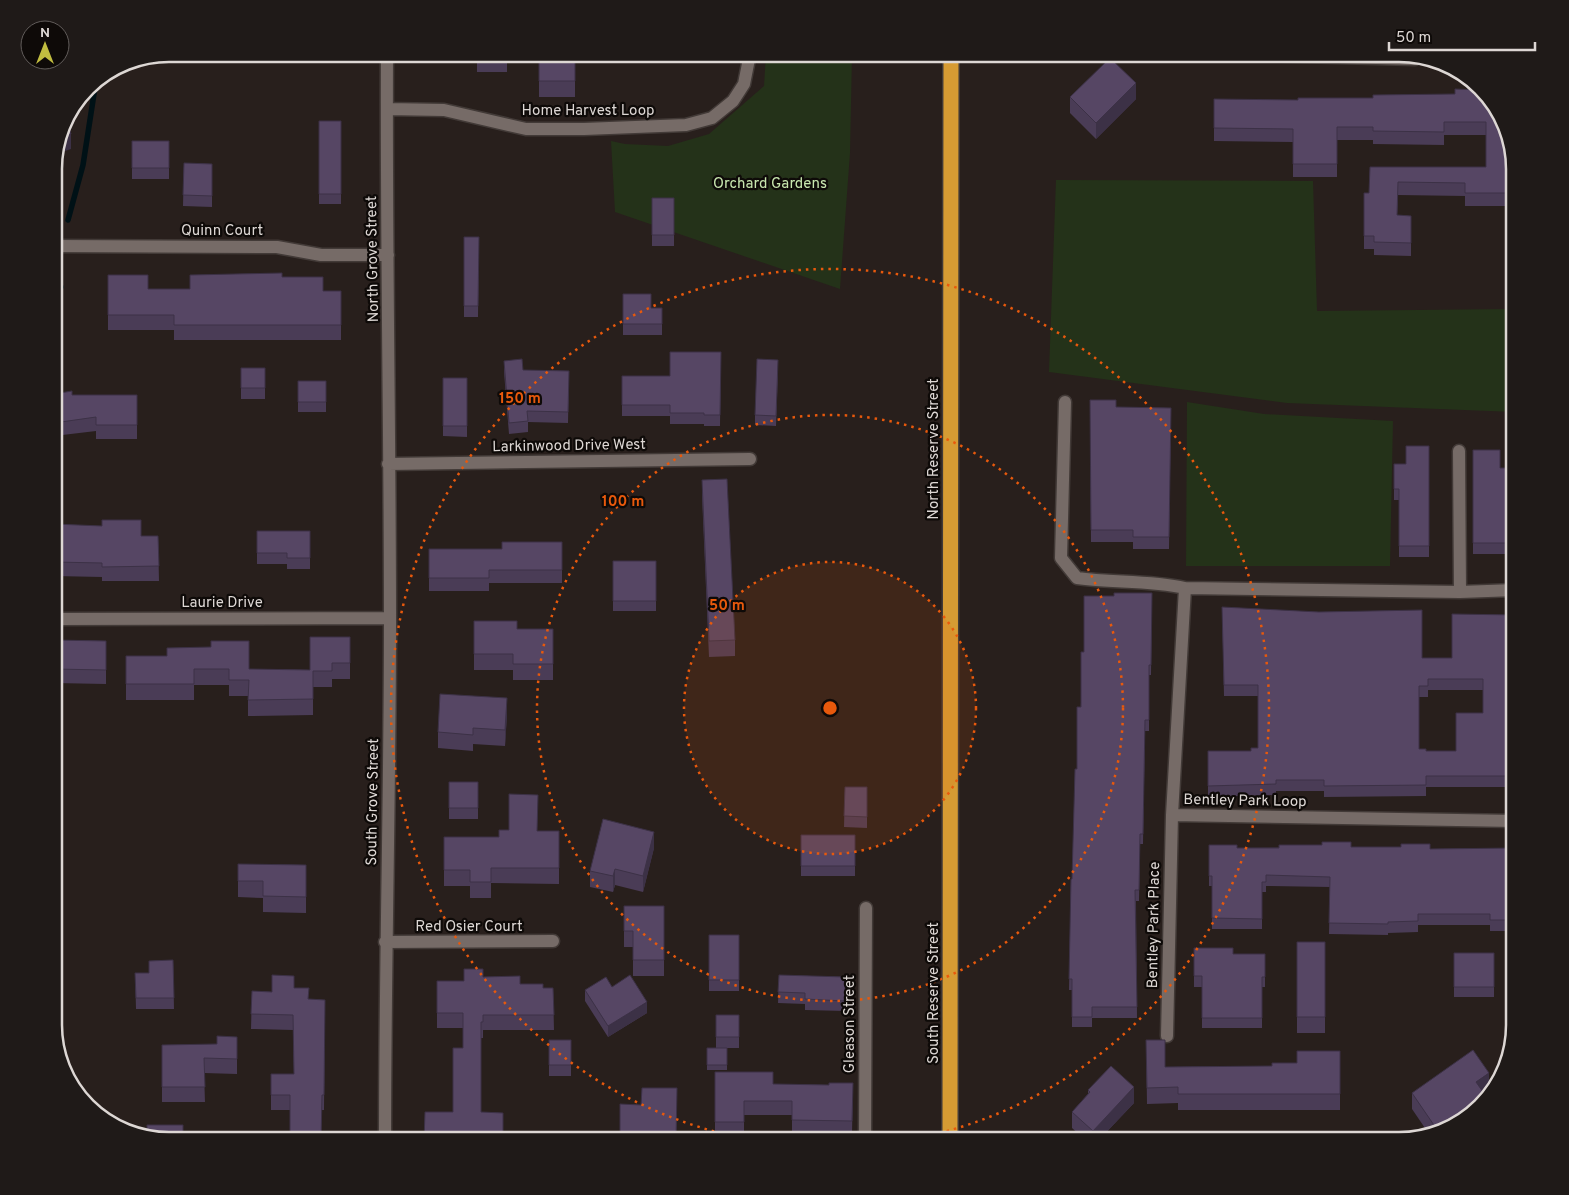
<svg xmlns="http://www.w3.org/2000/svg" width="1569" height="1195" font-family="Overpass,sans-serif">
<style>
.green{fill:#243219}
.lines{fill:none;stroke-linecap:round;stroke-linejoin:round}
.stream{stroke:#001116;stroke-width:5.5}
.minor-casing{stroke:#423a37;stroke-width:15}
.highway-casing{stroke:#423a37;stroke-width:18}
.minor{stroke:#766b67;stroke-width:12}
.highway{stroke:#d69b33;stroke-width:15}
.wall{fill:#4a3c56;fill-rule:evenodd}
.shaded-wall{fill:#3c3146}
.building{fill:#564664;stroke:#3c3146;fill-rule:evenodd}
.ring{fill:none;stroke:#e8590c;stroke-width:2.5;stroke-dasharray:2.5 5}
.labels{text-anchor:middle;stroke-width:4.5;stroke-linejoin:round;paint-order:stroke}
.street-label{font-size:15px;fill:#ddd7d4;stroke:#0e0a08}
.park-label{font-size:15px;fill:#c8e7af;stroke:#0e0a08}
.rim{fill:none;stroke:#ddd7d4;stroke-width:2.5}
.centre{fill:#e8590c;stroke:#0e0a08;stroke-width:2.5}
.ring-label{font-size:15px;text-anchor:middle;font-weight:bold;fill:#e8590c;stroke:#0e0a08;stroke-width:4.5;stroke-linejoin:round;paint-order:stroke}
</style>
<rect width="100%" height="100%" fill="#281f1c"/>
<path class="green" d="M766 54H852L850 153 840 289 615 212 611 141 625 144 668 146 709 134 764 86Z
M1056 180 1313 181 1317 311 1515 309V412L1287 403 1049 372Z
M1187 402 1264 414 1393 421 1390 566H1186Z"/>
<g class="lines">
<path class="stream" d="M68 220 83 165 96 81
M54 296 61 287"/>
<defs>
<path id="minor" d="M1218 54 1415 59
M387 109 444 110 526 129H584L686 125 712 118 733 101 744 84 750 54
M54 246 277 247 321 255H388
M1065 402 1061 558 1077 578C1113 583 1149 580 1185 588L1460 592 1515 590
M1459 451 1460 592
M388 464 750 459
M54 619 390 618
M1172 815 1515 821
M385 942 553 941
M1167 1036 1172 815 1185 588
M385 1141C385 968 390 795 390 622 390 433 386 243 387 54
M865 1141 866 908
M1358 1141H1373"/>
<path id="highway" d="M950 1141 951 54"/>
</defs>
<use href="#minor" class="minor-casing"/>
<use href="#highway" class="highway-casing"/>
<use href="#minor" class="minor"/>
<use href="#highway" class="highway"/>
</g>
<path class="wall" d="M471 54H515V61H507V72H477V62H471Z
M539 54H575V97H539Z
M591 54H713V55L591 56Z
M1070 97 1136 99 1096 139 1070 113Z
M1214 99 1503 119 1513 159V160H1506V206H1465V196L1398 195 1397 215 1411 216V256L1374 255V249H1364V193H1369L1370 167H1486V135H1444V145L1373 144V140H1337V177H1293V142L1214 141Z
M319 121H341V204H319Z
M132 141H169V179H132Z
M184 163 212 164V207L183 206Z
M652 198H674V246H652Z
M464 237H479L478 317H464Z
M108 275 148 289H190L282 277 323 291H341V340H174V330H108Z
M623 294 651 308H662V335H623Z
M721 352 720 426H704V424H670V416H622V376H670Z
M504 361 523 370 569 371 568 423 528 422V432L509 434 504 372Z
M241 368H265V399H241Z
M778 371 776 426 755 425V415Z
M443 378H467V437L443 436Z
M298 381H326V412H298Z
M54 394 72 395H137V439H96V431L54 436Z
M1090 400 1116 407 1171 408 1169 549H1133V542H1091Z
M1429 446V557H1399V500H1394V464H1406Z
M1473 450 1500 468H1511L1512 554H1473Z
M702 480 735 640V656L709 657 702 496Z
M54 524 141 536H158L159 581H102V577L54 576Z
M257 531H310V569H287V564H257Z
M562 542V583H489V591H429V549H502Z
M613 561H656V611H613Z
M1152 593 1151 675H1149V731H1145L1143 844H1140L1139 901H1136L1137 1018H1092V1027H1072V990H1069L1071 879H1072L1077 769 1084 652 1114 596Z
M1222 607 1422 658H1452L1515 615V787H1426V796L1324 797V791H1276V795L1208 797V751H1251L1258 748V696H1224ZM1428 690H1483V713L1456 751H1426L1419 749V697H1428Z
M474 621 517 629H553V680H513V670H474Z
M350 637V679H332V687H313V715L248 716V696H229V685H194V700H126V656L249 669 310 670Z
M54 640 106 641V684L54 683Z
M507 714 505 746 473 744V751L438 748V732Z
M449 782H478V819H449Z
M845 787H867V828L844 827Z
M54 804H55V877H54Z
M537 831H559V884L491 883V898H470V886H444V837H499Z
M801 835H855V876H801Z
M1209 845 1237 848 1351 847 1430 849 1515 848V931H1490V925H1418V932L1388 933V935L1329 934 1330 887 1266 886V892H1262V929H1212V886H1209Z
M654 848 643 892 615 885 613 892 590 887V871Z
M238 864 306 865V913L263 912V898L238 897Z
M624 906H664V976H633V947H624Z
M709 935H739V991H709Z
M1297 942H1325V1033H1297Z
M1194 948 1233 954H1265V987H1262V1028H1202V987H1194Z
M1454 953H1494V997H1454Z
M173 960 174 1009H136L135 973H149V961Z
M779 975 845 977V1011L805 1010V1004L778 1003Z
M483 977 543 988H553L554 1030H483V1038H481V1112L503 1113V1141H424L453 1112 463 1048V1028H437V981H464Z
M612 987 647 1013 608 1037 585 1001V990Z
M294 988 309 999 325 1000 324 1110H271V1074H294L293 1030 251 1029 252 991 272 992Z
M716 1015H739V1048H727V1070H707V1048H716Z
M549 1040H571V1076H549Z
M1146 1040 1165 1067 1272 1066 1297 1063 1340 1051V1110H1178V1103L1147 1104Z
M162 1045 237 1052V1074L204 1073 205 1102H162Z
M715 1072 773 1084 829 1085 853 1083 852 1134H792V1115H744V1136L715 1135Z
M677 1088 676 1141H620V1104L641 1105Z
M1489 1089 1483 1093 1450 1129 1429 1134 1412 1109V1093Z
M1088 1090 1134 1103 1098 1141H1086L1072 1128V1112L1088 1094Z"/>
<path class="shaded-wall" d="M1136 83V99L1096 139V123Z
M71 134V149L56 154 61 137Z
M507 698V714L505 746V730Z
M654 832V848L643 892V876Z
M615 869V885L613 892V876Z
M647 1002V1013L608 1037V1026Z
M1489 1073V1089L1476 1098V1082Z
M1134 1087V1103L1098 1141H1093V1131Z
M1447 1125V1130L1438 1132V1131Z"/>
<path class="building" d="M477 54H507V56H477Z
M539 54H575V81H539Z
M1110 58 1136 83 1096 123 1070 97Z
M1455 89 1480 90 1503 119 1510 147H1506V193H1465V183L1398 182 1397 215 1411 216V243L1374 242V236H1364V193H1369L1370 167H1486V122H1444V132L1373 131V127H1337V164H1293V129L1214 128V99L1298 100V98H1373V95L1455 94Z
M66 118 71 134 61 137Z
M319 121H341V194H319Z
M132 141H169V168H132Z
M184 163 212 164V196L183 195Z
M652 198H674V235H652Z
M464 237H479L478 306H464Z
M282 273V277H323V291H341V325H174V315H108V275H148V289H190V275Z
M623 294H651V308H662V324H623Z
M670 352H721L720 415H704V413H670V405H622V376H670Z
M522 359 523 370 569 371 568 412 527 411 528 421 509 423 504 361Z
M757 359 778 360 776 416 755 415Z
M241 368H265V388H241Z
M443 378H467V426H443Z
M298 381H326V402H298Z
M72 391V395H137V425H96V417L54 423V394Z
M1090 400H1116V407L1171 408 1169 537H1133V530H1091Z
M1406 446H1429V546H1399V489H1394V464H1406Z
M1473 450H1500V468H1511L1512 543H1473Z
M727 479 735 640 709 641 702 480Z
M102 520H141V536H158L159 566 102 567V563L54 562V524L102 526Z
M257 531H310V558H287V553H257Z
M502 542H562V570H489V578H429V549H502Z
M613 561H656V601H613Z
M1114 593H1152L1151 665H1149V720H1145L1143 834H1140L1139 890H1135L1137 1007H1092V1017H1072V979H1069L1071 879H1072L1075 769H1077V707H1081V652H1084V596H1114Z
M1222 607 1319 612 1422 610V658H1452V614L1515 615V776H1426V785L1324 786V780H1276V784L1208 786V751H1251V748H1258V685H1224ZM1428 679H1483V713H1456V751H1426V749H1419V686H1428Z
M474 621H517V629H553V664H513V654H474Z
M310 637H350V663H332V671H313V699L248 700 249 680H229V669H194V684H126V656H167V648L211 647V641H249V669L310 670Z
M54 640 106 641V670L54 669Z
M440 694 507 698 505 730 473 728V735L438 732Z
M449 782H478V808H449Z
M845 787H867V817L844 816Z
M509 794 538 795 537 831H559V868H491V882H470V870H444V837H499V830H509Z
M54 804H55V866H54Z
M603 819 654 832 643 876 615 869 613 876 590 871Z
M801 835H855V866H801Z
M1322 842H1351V847H1401V844H1430V849L1515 848V920H1490V914H1418V921L1388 922V924L1329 923 1330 877 1266 875V882H1262V919L1212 918V876H1209V845H1237V848H1279V845H1322Z
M238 864 306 865V897L263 896V881H238Z
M624 906H664V960H633V931H624Z
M709 935H739V980H709Z
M1297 942H1325V1017H1297Z
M1194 948H1233V954H1265V977H1262V1018H1202V976H1194Z
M1454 953H1494V987H1454Z
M173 960 174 998H136L135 973H149V961Z
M464 969H483V977L520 976V984H543V988H553L554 1015H483V1022H481V1112L503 1113V1140H458V1141H424L425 1112H453V1048H463V1013H437V981H464Z
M272 975 294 976V988H309L308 999 325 1000 324 1095H322L321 1141H290V1095H271V1074H294L293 1015 251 1014 252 991 272 992Z
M630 975 647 1002 608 1026 585 990 606 977 612 987Z
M779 975 845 977V1001L805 999V993L778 992Z
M716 1015H739V1037H716Z
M217 1036 237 1037V1059L204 1058 205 1087H162V1045L217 1044Z
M549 1040H571V1065H549Z
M1146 1040H1165V1067L1272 1066V1063H1297V1051H1340V1094H1178V1087L1147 1088Z
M707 1048H727V1065H707Z
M1473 1050 1489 1073 1476 1082 1488 1099 1450 1129 1447 1125 1438 1131 1412 1093Z
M1111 1066 1134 1087 1093 1131 1072 1112 1090 1092 1088 1090Z
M715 1072H773V1084L829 1085V1083H853L852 1121 792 1120V1101H744V1122H715Z
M642 1088H677L676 1139 620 1138V1104L641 1105Z
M147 1125H183V1141H169L147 1134Z"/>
<circle cx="830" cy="708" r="146" fill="#e8590c" fill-opacity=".12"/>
<g class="ring">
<circle cx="830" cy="708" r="146"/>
<circle cx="830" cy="708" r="293"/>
<path d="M758 1141A439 439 0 1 1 902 1141"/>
</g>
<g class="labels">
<g class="street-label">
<text x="588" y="115">Home Harvest Loop</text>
<text x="222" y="235">Quinn Court</text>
<text transform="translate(372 259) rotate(-91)" y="5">North Grove Street</text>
<text transform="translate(569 445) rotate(-1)" y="5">Larkinwood Drive West</text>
<text transform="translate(933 449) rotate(-90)" y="5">North Reserve Street</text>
<text x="222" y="607">Laurie Drive</text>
<text transform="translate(1245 800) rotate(1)" y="5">Bentley Park Loop</text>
<text transform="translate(372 802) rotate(-89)" y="5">South Grove Street</text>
<text transform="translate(1153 925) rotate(-89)" y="5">Bentley Park Place</text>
<text x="469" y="931">Red Osier Court</text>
<text transform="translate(933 993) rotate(-90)" y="5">South Reserve Street</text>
<text transform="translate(849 1024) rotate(-90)" y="5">Gleason Street</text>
</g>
<g class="park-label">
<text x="770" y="188">Orchard Gardens</text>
</g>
</g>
<path d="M0 0H1569V1195H0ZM169 62H1399A107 107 0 0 1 1506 169V1025A107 107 0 0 1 1399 1132H169A107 107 0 0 1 62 1025V169A107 107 0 0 1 169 62Z" fill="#1f1a18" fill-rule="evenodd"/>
<path class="rim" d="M169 62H1399A107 107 0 0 1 1506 169V1025A107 107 0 0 1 1399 1132H169A107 107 0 0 1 62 1025V169A107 107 0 0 1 169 62Z"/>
<circle cx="830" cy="708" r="8" class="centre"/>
<g class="ring-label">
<text x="520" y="403">150 m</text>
<text x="623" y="506">100 m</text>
<text x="727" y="610">50 m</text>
</g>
<g transform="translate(45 45)"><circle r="24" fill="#0e0a08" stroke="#615c5a"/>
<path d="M0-4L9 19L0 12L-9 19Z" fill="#c1bd40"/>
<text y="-8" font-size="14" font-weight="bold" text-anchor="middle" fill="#ddd7d4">N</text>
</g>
<path d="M1389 42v8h146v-8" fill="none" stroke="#ddd7d4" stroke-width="2.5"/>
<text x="1396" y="42" font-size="15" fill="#ddd7d4" stroke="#0e0a08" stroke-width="4" paint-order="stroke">50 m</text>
</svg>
